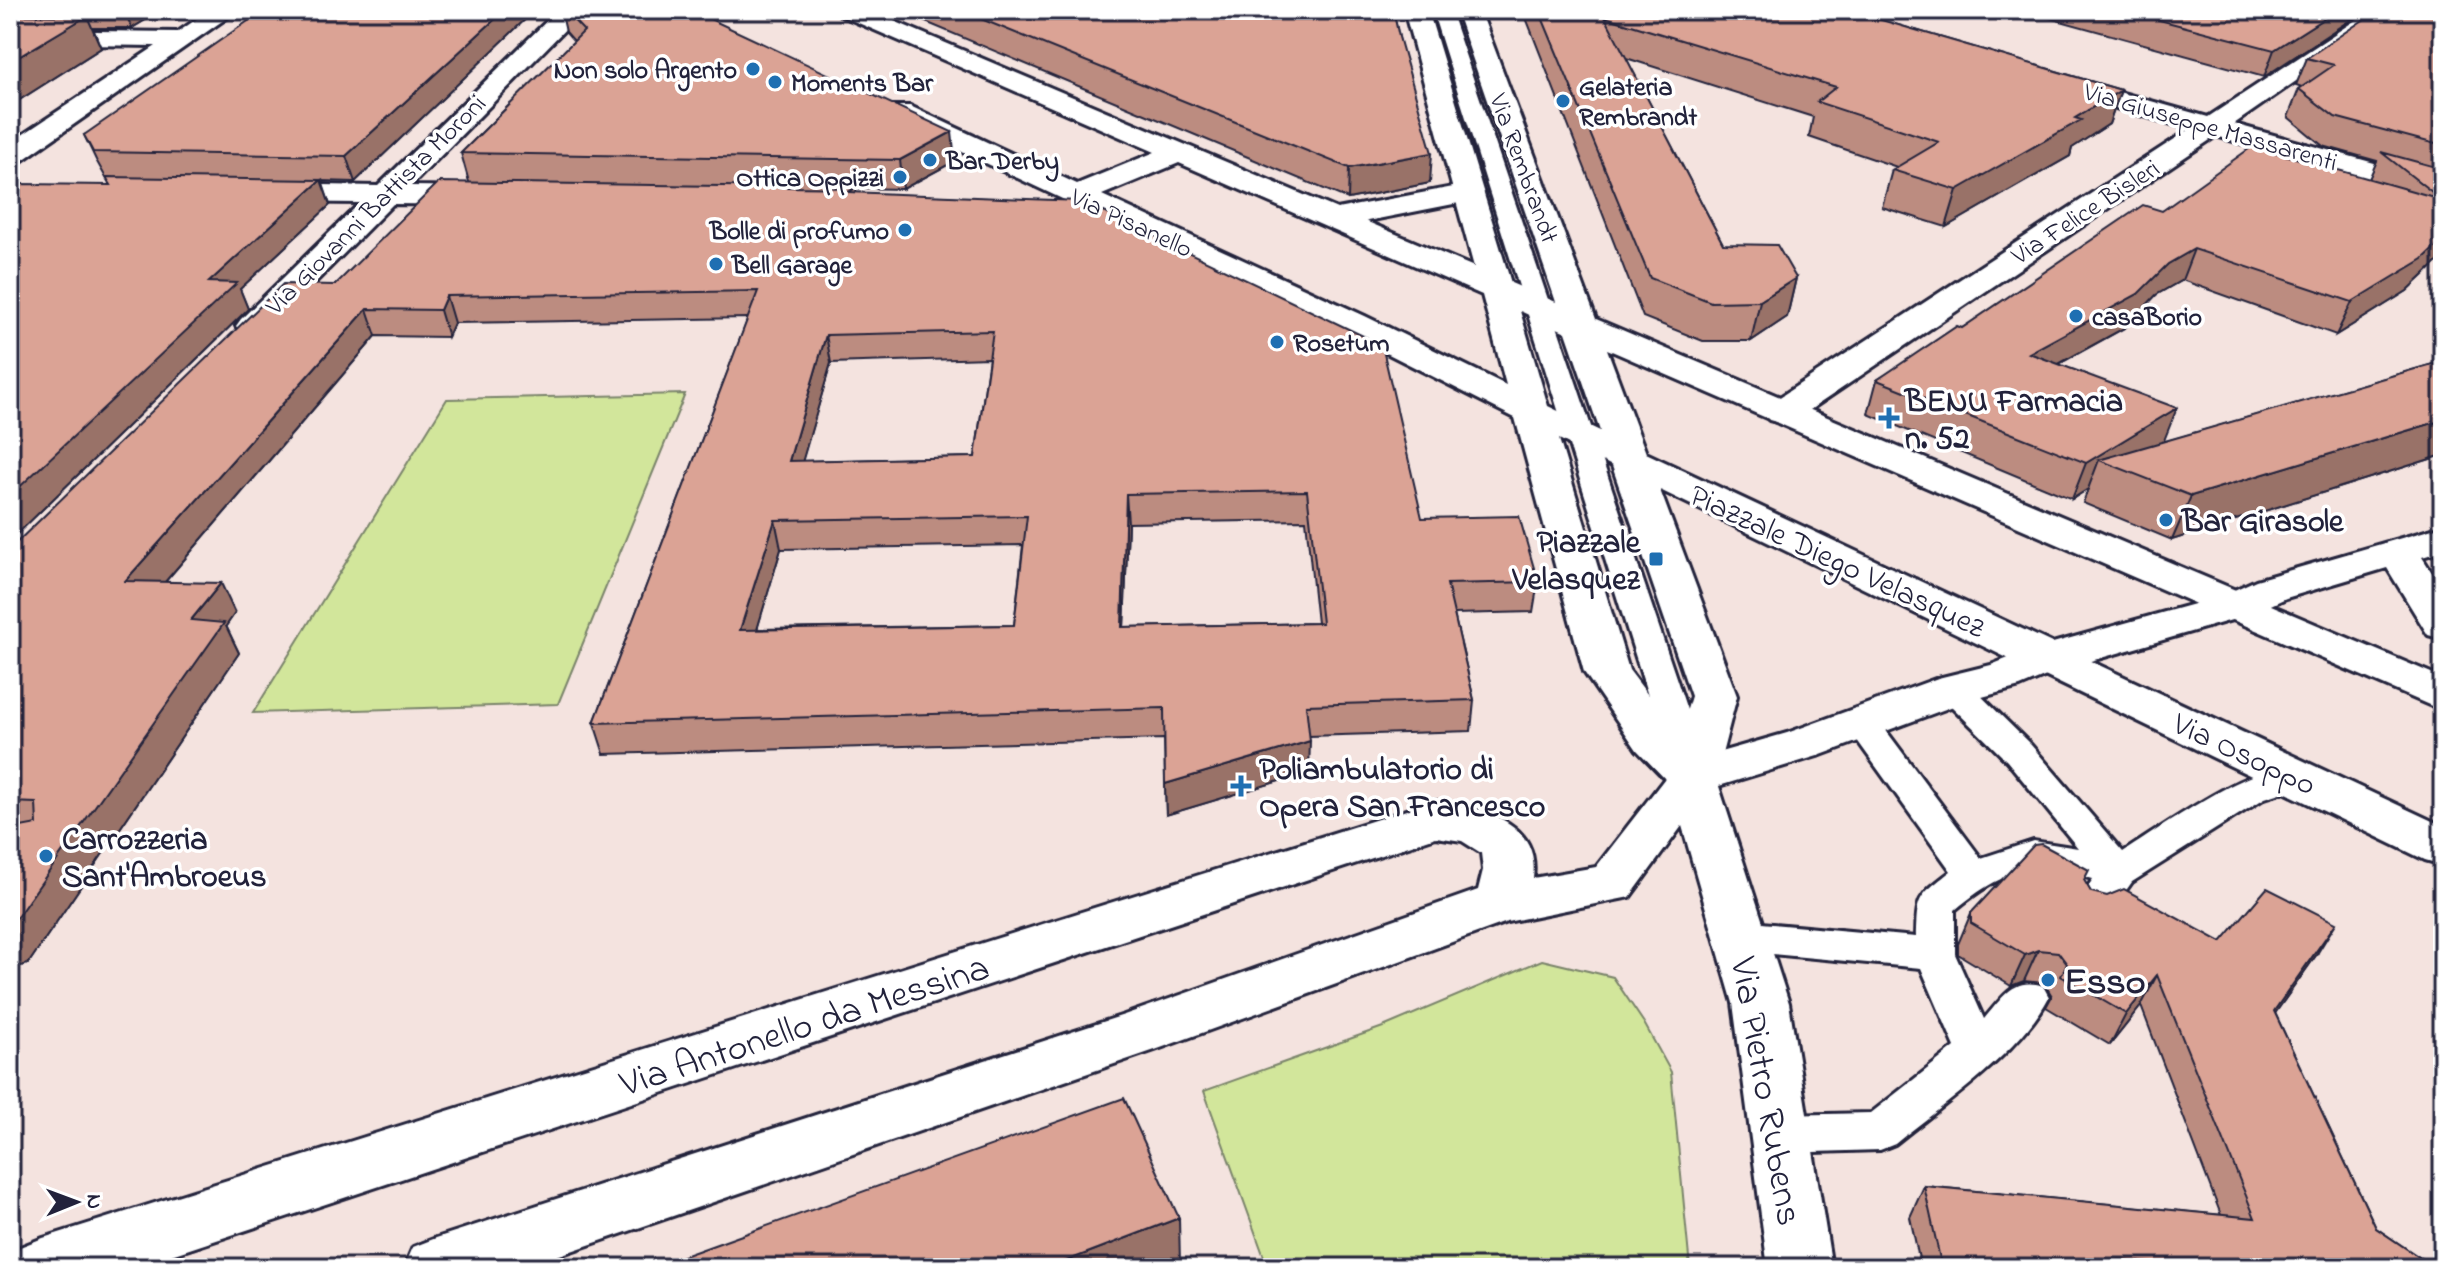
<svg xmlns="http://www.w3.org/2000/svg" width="2453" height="1278" font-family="'Indie Flower',sans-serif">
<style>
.green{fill:#d2e69b;stroke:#7a846b;stroke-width:2}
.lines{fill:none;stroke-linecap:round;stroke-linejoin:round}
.service-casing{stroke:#22223b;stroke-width:6}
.minor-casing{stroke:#22223b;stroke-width:6}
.tertiary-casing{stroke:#22223b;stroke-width:6}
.service{fill:#fff;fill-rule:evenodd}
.minor{fill:#fff;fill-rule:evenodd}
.tertiary{fill:#fff;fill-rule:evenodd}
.wall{fill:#bc8c80;stroke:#22223b;stroke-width:2;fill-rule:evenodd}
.shaded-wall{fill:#997268;stroke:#22223b;stroke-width:2}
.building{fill:#dba395;stroke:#22223b;stroke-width:2;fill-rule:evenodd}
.poi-dot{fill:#1f6fb2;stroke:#fff;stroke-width:3}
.labels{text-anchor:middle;stroke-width:7;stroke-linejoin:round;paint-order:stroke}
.far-poi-label{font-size:26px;font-weight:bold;fill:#22223b;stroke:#fff;text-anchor:start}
.far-street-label{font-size:26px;fill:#22223b;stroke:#fff}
.poi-label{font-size:32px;font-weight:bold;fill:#22223b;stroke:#fff;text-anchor:start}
.street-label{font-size:32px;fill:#22223b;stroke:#fff}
.near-poi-label{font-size:38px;font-weight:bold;fill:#22223b;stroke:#fff;text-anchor:start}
.near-street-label{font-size:38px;fill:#22223b;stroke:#fff}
</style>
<rect width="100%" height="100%" fill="#f4e3df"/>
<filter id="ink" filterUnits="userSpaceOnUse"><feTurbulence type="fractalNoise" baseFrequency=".0125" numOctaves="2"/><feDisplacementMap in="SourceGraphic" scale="16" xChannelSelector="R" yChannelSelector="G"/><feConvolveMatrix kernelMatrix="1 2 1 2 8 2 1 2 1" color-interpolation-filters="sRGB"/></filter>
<g filter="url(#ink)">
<path class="green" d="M685 394 558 704 253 713 447 399Z
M1542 960 1613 977 1644 1023 1671 1072 1690 1268H1268L1204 1091 1383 1027Z"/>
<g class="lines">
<defs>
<path id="service" d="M1432 10H1450L1709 775 1703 784 1691 787 1679 784 1673 775Z
M1954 678 1966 681 2031 745 2123 852C2163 827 2261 754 2306 767L2312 776 2306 785 2265 798 2132 882 2105 920 2091 924 2077 920 2072 910 2093 879C2031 863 2004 869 1955 910V954L1984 1019C2002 999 2013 976 2043 986L2049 997C2020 1053 1944 1104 1895 1144L1880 1150 1781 1153 1766 1147 1759 1134 1766 1121 1781 1115 1871 1113 1955 1047 1921 968 1740 951 1726 947 1721 936 1726 925 1740 921 1916 937C1917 895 1918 897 1951 871L1849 729 1844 721 1849 713 1861 710 1873 713 1981 858 2033 841 2078 848 2007 761 1942 697 1937 689 1942 681Z"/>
<path id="minor" d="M210 10H238L20 162 10 165V143L156 46 10 44V30L178 32Z
M558 10H584L411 186 485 187 495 190 500 196 495 202 485 205 393 204 265 333 253 336 241 333 236 326 241 319 360 203 266 202 256 199 251 193 256 187 266 184 378 186Z
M2371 10H2399L2234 124 2443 182V200L2216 136 1795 420 1782 423 1769 420 1764 412 1769 404 2190 129 2049 89 2045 83 2049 77 2058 75 2208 117Z
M1469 184 1479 187 1484 193 1479 199 1337 227 1326 224 1322 218 1326 212 1337 209Z
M2443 526V551L2422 557 2443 590V639L2428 635 2387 568 2286 598 2249 615 2063 669 2020 687 1967 701 1821 755 1709 789 1630 897 1507 922 1155 1050 522 1268H404L413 1247 436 1238 1124 1015 1478 890 1483 870 1481 853 1462 841 1436 837 132 1268H11L20 1247 43 1238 1435 801C1479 807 1541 820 1533 878L1596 867 1675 765 1787 733 1938 678 1991 665 2031 649 2219 597 2256 580Z"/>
<path id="tertiary" d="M836 10H868L1474 267 1404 10H1428L1511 283 1556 302 1456 10H1480L1596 319 2443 678V711L1607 349 1646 453 2443 826V865L2425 860 1660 490 1737 696 1716 777 1789 1003 1832 1268H1768L1733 1003 1670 784 1637 750 1584 672 1515 418 1341 330 890 118 887 112 890 106H910L1077 184 1155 152 840 15ZM1179 163 1482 295 1506 385 1365 316 1102 195ZM1520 311 1566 332 1600 431 1548 406ZM1559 439 1612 466 1691 696 1679 736 1629 670Z"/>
</defs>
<use href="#service" class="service-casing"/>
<use href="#minor" class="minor-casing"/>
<use href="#tertiary" class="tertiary-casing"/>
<use href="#service" class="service"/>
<use href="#minor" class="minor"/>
<use href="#tertiary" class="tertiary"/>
</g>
<path class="wall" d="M10 10H162L132 28H93L101 48 10 106Z
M535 10 355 182 322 181 330 205 240 289 248 309 10 541V189L110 185 96 160 84 135Z
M561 10H691L955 161 903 189 856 188 857 193 1422 518 1538 582 1533 612 1454 614 1474 700 1471 731 1309 736V772L1166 815 1164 739 604 754 594 723 748 318 454 323 448 337 376 336 165 582 235 613 226 626 239 653 28 964 10 969V549L335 285 469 182 461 153 574 41 566 32ZM989 358 975 457 802 461 831 363ZM1306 520 1317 623 1124 627 1128 523ZM1023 545 1014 625 757 629 781 549Z
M897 10H1393L1430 183 1348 199Z
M1523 10H1847L2121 90 2109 124 2072 148 2070 156 1946 227 1882 207 1892 170 1897 167 1809 137 1813 117 1626 58 1723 244 1796 278 1787 317 1751 341H1703L1643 317Z
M2020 10H2363L2362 12 2264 77Z
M2443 10V257L2407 291 2336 335 2182 280 2156 295 2126 327 2059 364 2163 442 2443 361V455L2172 540 2083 503 2088 489 2072 499 1868 414 1877 380 1962 328 2162 211 2369 179 2377 161 2323 146 2288 117 2299 89 2302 87 2296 85 2307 58Z
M2084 881 2091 892 2221 942 2317 954 2275 1013 2376 1228 2435 1268H1921L1910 1217 1924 1186 2221 1215 2141 1006 2110 1045 2046 1007 2052 996 2044 983 2024 981 2011 986 1958 954V944L1971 913Z"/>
<path class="shaded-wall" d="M124 10H162L132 28Z
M505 10H535L355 182 346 156Z
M2337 10H2363L2362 12 2264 77 2274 50Z
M87 16 101 48 10 106V62Z
M2121 90 2109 124 2072 148 2070 156 1946 227 1957 190Z
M952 132 955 161 903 189 900 160Z
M1432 153 1430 183 1348 199 1349 168Z
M321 180 330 205 240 289 248 309 10 541V496L209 282Z
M2443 240V257L2407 291 2336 335 2352 302Z
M2194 249 2182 280 2156 295 2126 327 2018 386 2029 353 2168 264Z
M1796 278 1787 317 1751 341 1760 301Z
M446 296 454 323 448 337 440 310Z
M367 309 376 336 140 611 125 581Z
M826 335 831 363 794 490 789 461Z
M2177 408 2163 443 2099 460 2088 489 2072 499 2086 463Z
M2443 420V455L2172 540 2191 496Z
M1126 494 1128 523 1123 657 1122 627Z
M775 520 781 549 748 660 740 630Z
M221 583 235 613 226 626 239 653 28 964 10 969V927L191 620Z
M1310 741 1309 772 1166 815 1165 784Z
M2336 923 2317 954 2255 1042 2274 1011Z
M2038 950 2024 981 2011 986 2025 955Z
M2157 975 2141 1006 2110 1045 2126 1014Z
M1179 1218 1180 1264 1169 1268H1048Z"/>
<path class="building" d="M264 10H505L346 156 93 152 84 135Z
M564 10H691L952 132 900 160 461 153 584 31Z
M959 10H1393L1399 37 1432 153 1349 168Z
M1539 10H1847L2121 90 2075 118 2081 120 1957 190 1892 170 1939 142 1817 102 1836 87 1605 17 1723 244 1777 245 1796 278 1760 301 1711 302 1650 278Z
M2121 10H2337L2274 50Z
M2378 10H2443V146L2335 117 2299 89 2334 65 2307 58Z
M10 15 87 16 10 62Z
M2253 146 2441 199 2381 152 2443 169V240L2423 259 2352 302 2194 249 2168 264 2138 294 2029 353 2177 408 2086 463 1877 380 1957 326 1962 328 2143 205 2162 211Z
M106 177 321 180 209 282 237 283 10 496V189L18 184 111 185Z
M439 182 856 188 848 192 1081 201 1382 345 1422 518 1519 516 1538 582 1447 584 1474 700 1306 705 1310 741 1165 784 1164 708 594 723 758 291 446 296 440 310 367 309 125 581 221 583 191 620 224 623 10 927V829L37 824 36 803 10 802V549L283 284 335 285ZM993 331 975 457 789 461 826 335ZM1307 491 1322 623 1122 627 1126 494ZM1027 516 1014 625 740 630 775 520Z
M2443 361V420L2191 496 2099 460Z
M2041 844 2089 870 2084 880 2091 892 2107 896 2124 889 2221 942 2267 888 2336 923 2274 1011 2376 1228 2435 1268H2205L2119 1260 2121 1268H1942L1924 1186 2255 1218 2157 975 2126 1014 2061 976 2067 964 2058 952 2038 950 2025 955 1971 923V913L2034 845Z
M1124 1098 1179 1218 1048 1268H650Z"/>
</g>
<g class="poi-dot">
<circle cx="753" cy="69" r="8"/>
<circle cx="775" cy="82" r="8"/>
<circle cx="1563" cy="101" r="8"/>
<circle cx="930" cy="160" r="8"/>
<circle cx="900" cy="177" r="8"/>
<circle cx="905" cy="230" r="8"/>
<circle cx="716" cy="264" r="8"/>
<circle cx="2076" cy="316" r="8"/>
<circle cx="1277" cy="342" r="8"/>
<path d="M1885 406h8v8h8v8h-8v8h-8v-8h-8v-8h8z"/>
<circle cx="2166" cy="520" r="8"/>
<rect x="1648" y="551" width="16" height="16" rx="4"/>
<path d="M1237 774h8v8h8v8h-8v8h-8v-8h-8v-8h8z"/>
<circle cx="46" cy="856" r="8"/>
<circle cx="2048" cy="980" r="8"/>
</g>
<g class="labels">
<g class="far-poi-label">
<text x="737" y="78" text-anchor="end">Non solo Argento</text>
<text x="791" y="91">Moments Bar</text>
<text x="1579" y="95">Gelateria<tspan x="1579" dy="30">Rembrandt</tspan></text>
<text x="946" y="169">Bar Derby</text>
<text x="884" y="186" text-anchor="end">Ottica Oppizzi</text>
<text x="889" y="239" text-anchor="end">Bolle di profumo</text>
<text x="732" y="273">Bell Garage</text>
<text x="2092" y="325">casaBorio</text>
<text x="1293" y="351">Rosetum</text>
</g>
<g class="far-street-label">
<text transform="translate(2211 126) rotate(16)" y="9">Via Giuseppe Massarenti</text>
<text transform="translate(1525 168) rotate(70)" y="9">Via Rembrandt</text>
<text transform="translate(375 204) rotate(-45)" y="9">Via Giovanni Battista Moroni</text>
<text transform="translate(2085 211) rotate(-33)" y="9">Via Felice Bisleri</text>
<text transform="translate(1132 222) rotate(25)" y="9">Via Pisanello</text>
</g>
<g class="poi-label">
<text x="1905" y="411">BENU Farmacia<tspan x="1905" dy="37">n. 52</tspan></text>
<text x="2182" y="531">Bar Girasole</text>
<text x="1640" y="552" text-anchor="end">Piazzale<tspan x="1640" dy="37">Velasquez</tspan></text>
<text x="1259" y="779">Poliambulatorio di<tspan x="1259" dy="37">Opera San Francesco</tspan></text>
<text x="62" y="849">Carrozzeria<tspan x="62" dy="37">Sant'Ambroeus</tspan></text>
</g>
<g class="street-label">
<text transform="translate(1838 560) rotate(25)" y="11">Piazzale Diego Velasquez</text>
<text transform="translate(2245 753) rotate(25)" y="11">Via Osoppo</text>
</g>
<g class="near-poi-label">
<text x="2064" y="993">Esso</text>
</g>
<g class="near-street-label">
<text transform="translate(804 1024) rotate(-18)" y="13">Via Antonello da Messina</text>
<text transform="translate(1768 1091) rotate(80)" y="13">Via Pietro Rubens</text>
</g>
</g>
<rect width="2453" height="1278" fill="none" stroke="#fff" stroke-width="40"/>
<rect x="20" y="20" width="2413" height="1238" fill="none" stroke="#22223b" stroke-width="3" filter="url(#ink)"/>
<g transform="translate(76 1202) rotate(89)" stroke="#ffffff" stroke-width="6" paint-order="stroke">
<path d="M0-6L14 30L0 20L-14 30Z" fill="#22223b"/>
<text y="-12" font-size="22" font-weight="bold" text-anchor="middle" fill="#22223b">N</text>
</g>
</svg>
